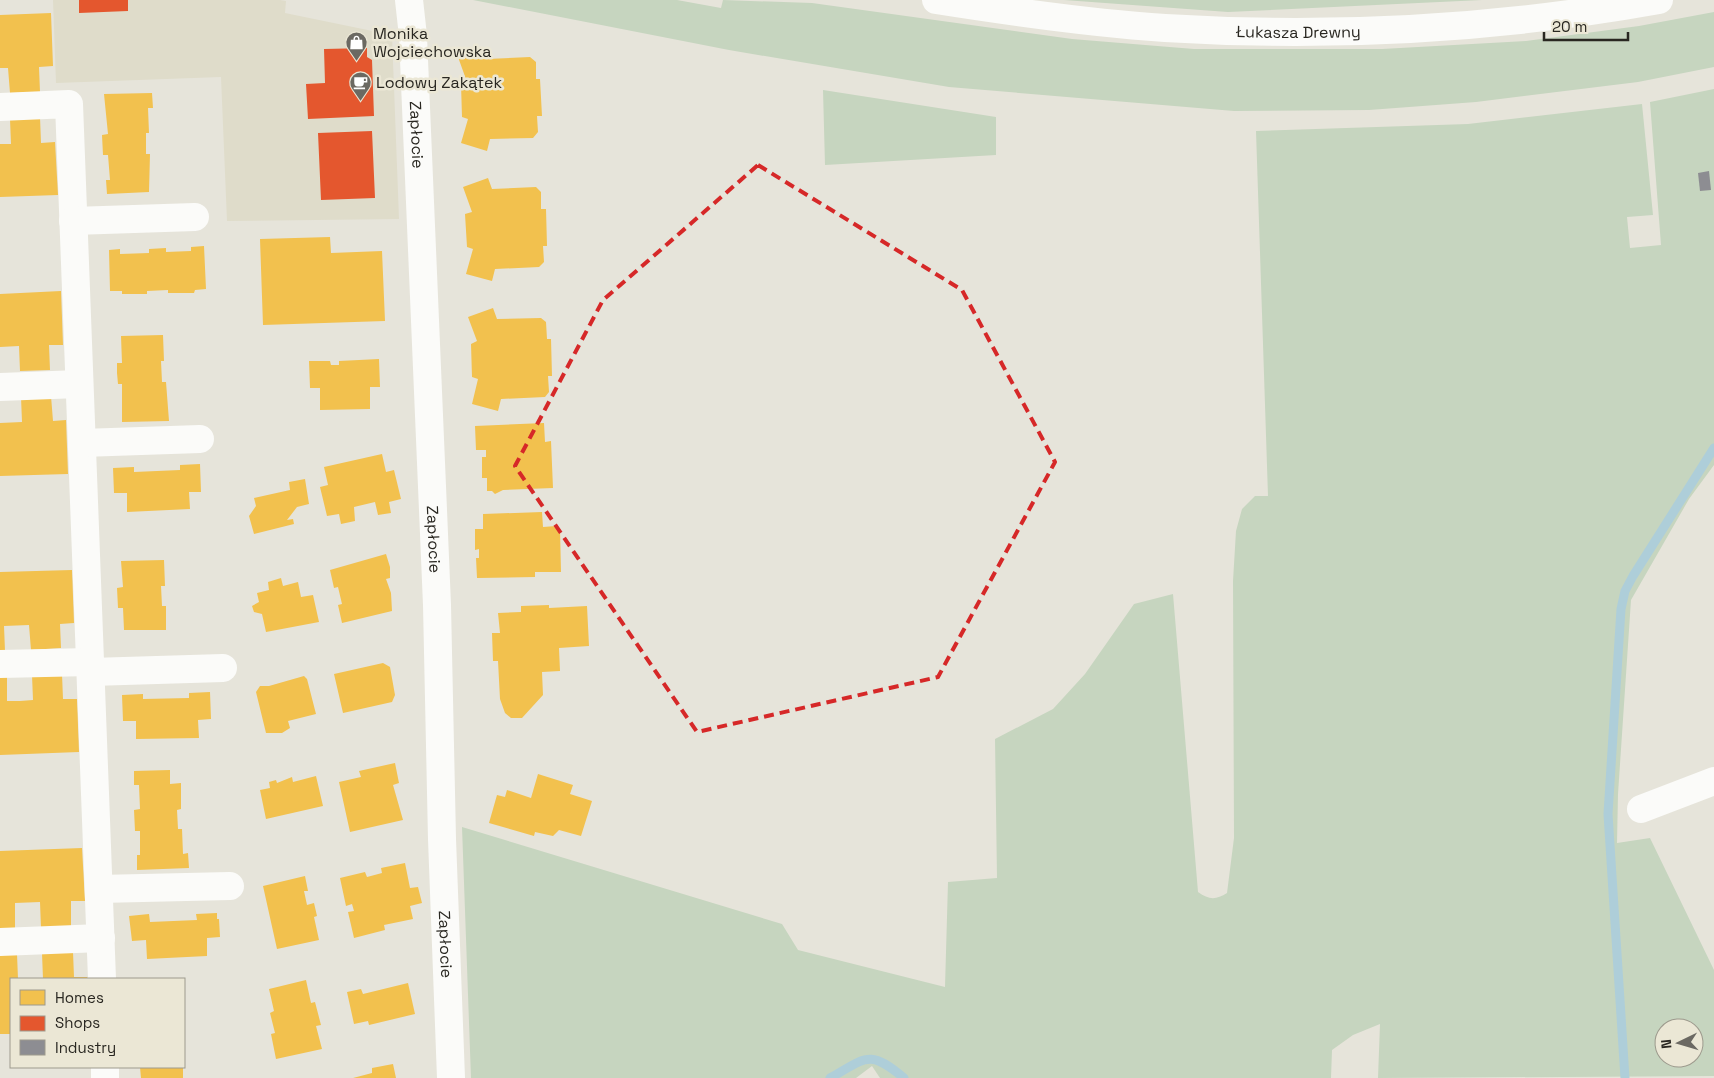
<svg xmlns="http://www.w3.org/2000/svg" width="1714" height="1078" font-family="'Space Grotesk',sans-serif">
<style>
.built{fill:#dfdcca}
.green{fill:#c6d5bf;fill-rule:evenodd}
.homes{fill:#f2c14e}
.shops{fill:#e4572e}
.industry{fill:#8d8d92}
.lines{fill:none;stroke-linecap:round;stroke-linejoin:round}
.stream{stroke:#aeced9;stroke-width:9}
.street{stroke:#fbfbf9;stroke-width:28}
.secondary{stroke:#fbfbf9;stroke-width:28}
.marked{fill:none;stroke:#d62828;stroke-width:4;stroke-dasharray:10 6;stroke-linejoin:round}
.labels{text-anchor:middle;stroke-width:5;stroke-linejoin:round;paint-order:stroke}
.street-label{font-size:16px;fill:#292721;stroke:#ebe7d5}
.poi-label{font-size:16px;fill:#292721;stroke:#ebe7d5;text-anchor:start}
</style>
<rect width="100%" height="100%" fill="#e6e4da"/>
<path class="built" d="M53 0H280L286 1 285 13 392 35 399 219 227 221 221 77 56 83Z"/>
<path class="green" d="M473 0H677L721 8 723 0 812 3 1072 39 1194 49H1382L1526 41 1639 26 1714 12V67L1638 82 1476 102 1369 110 1234 111 949 87 729 50Z
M1064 0H1482L1228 12Z
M1714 89V465L1689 499 1631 600 1618 794 1617 843 1650 838 1714 970V1076L1378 1078 1380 1024 1353 1035 1332 1050 1331 1078H880L872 1066 856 1078H471L462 827 782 924 798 950 945 987 948 882 997 878 995 739 1053 709 1085 674 1134 604 1173 594 1198 892C1209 900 1216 900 1227 893L1234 838 1233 581 1236 531 1242 509 1255 496H1268L1256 131 1468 124 1642 104 1653 215 1627 217 1630 248 1661 245 1650 102ZM1664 1028H1694V1058H1664Z
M823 90 996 117V155L825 165Z"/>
<path class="homes" d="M51 13 53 66 39 67 40 92 10 93 8 68H0V15Z
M483 48 487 59 530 57 536 62V79H540L542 116H537L538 132 533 138 490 139 487 151 461 143 468 119 462 117 461 84 467 82 458 57Z
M152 93 153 108H148L149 133H146V154H150L149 192 107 194 106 180H110L108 155H103L102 135 108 134 104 94Z
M40 117 41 143 55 142 58 195 0 197V144H11L10 119Z
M488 178 492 189 536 187 541 192V209H546L547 246H543L544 262 539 267 495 269 492 281 466 274 473 249 467 247 465 214 472 212 463 187Z
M330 237 331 253 382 251 385 321 263 325 260 239Z
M204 246 206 289 195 290 194 293H168V290L147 291V294H122V291H110L109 250 120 249V254L149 253V249L166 248V252L191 251V247Z
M61 291 63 345H49L50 370 20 371 19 346 0 347V294Z
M493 308 497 319 541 318 546 322 547 339H551L552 376H548L549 392 545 397 501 399 498 411 472 404 478 379 472 377 471 344 477 341 468 317Z
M163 335 164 361H161L162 382H166L169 421 122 422V384H118L117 373V363H122L121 336Z
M379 359 380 387H370V409L320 410V388H310L309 361H330L331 365H339V361Z
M51 396 53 421 66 420 68 474 0 476V423L22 422 21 397Z
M544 423 545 442 551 441 553 488 503 490 495 494 492 491H487V478H482V457H486V450H476L475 426Z
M382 454 386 472 394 470 401 499 389 502 391 513 378 515 375 502 354 507 355 521 341 524 339 514 327 516 320 487 328 485 324 467Z
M200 464 201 492H189L190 509 127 512V493H114L113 468 134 467V472L180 470V465Z
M305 479 309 504 297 507 287 520 293 519 294 524 254 534 249 516 256 506 254 498 290 490 289 482Z
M542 512 543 527 556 526 557 529H560L561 572H535V577L477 578 476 558H479V549L475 550V529H483V514Z
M386 554 390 567V578L386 579 391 593 392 611 342 623 338 605 342 604 338 587 334 588 330 570Z
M164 560 165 586H161L162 606H166V630H124L123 608H118L117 588 123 587 121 561Z
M72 570 74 623 60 624 61 648 31 650 29 625 4 626 5 651H0V572Z
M281 578 283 586 298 582 301 597 313 595 319 622 266 632 262 614 254 612 252 606 259 602 257 593 269 590 268 582Z
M549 605V608L587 606 589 646 559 648 560 671 542 672 543 695 522 718H511L505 713 500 699 498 661H493L492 633H500L498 613 521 612V606Z
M383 663 390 667 395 695 392 702 343 713 334 674Z
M62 674 63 699H77L79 752 0 755V676H7V701H20L33 700 32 675Z
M304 676 307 679 316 714 288 721 290 728 282 733H266L256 692 260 686H269Z
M210 692 211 719 198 720 199 738 136 739V721H123L122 695 143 694V699L189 698V693Z
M395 763 399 783 393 785 403 820 350 832 339 782 361 777 359 771Z
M170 770V784L181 783V809L177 810 178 829H182L183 854 188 853 189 868 137 870V855H140V831H135L134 810 140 809 139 785H134V771Z
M538 774 573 785 570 794 592 801 581 836 559 830 553 836 535 832 534 836 489 823 497 795 505 797 507 790 531 798Z
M316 776 323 806 266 819 260 790 270 788 269 782 276 780 277 783 292 777 293 782Z
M82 848 85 901H71V927L41 928 40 902 15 903V929H0V851Z
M405 863 410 888 418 887 422 903 410 906 413 919 384 925 385 930 354 938 348 912 354 911 352 904 346 906 340 878 365 872 367 877 382 873 381 868Z
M305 876 308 891H304L307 905 314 903 317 916 314 917 319 940 277 949 263 886Z
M217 913V919H219L220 937 207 938V956L147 959 146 940 132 941 129 916 149 914 150 922 197 920 196 914Z
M73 952 74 977H87L88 979H43L42 953Z
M17 954 18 979H11V1034H0V955Z
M306 980 311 1003 315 1002 321 1025 316 1026 322 1049 276 1059 271 1034 275 1033 270 1013 274 1011 269 989Z
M408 983 415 1014 369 1025 368 1021 354 1024 347 992 361 989 363 994Z
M393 1064 396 1078H353L372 1073V1068Z
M140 1067H183V1078H141Z"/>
<path class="shops" d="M79 0H128V11L79 13Z
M367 48V57L372 60 374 116 308 119 306 84 325 83 324 49Z
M372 131 375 198 321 200 318 133Z"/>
<path class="industry" d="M1709 171 1711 190 1700 191 1698 173Z"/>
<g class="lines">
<path class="stream" d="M830 1078C867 1057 869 1049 904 1078
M1625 1078 1608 814 1621 609 1625 591 1633 576 1714 448"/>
<g class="street">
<path id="s1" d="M409 0 413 36 437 605 442 839 451 1078"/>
<path d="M0 107 69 104 102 979"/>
<path d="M73 221 195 217"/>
<path d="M0 387 79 384"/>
<path d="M82 443 200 439"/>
<path d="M0 664 90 662"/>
<path d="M91 672 223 668"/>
<path d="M1641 809 1714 781"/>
<path d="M99 889 230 886"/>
<path d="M0 942 101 938"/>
<path d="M105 1067V1078"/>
</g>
<path class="secondary" id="s2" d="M936 0C1012 12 1089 23 1165 28 1330 38 1497 29 1659 0"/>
</g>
<path class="marked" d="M758 165 962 290 1055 462 938 677 697 732 515 466 603 300Z"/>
<defs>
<symbol id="shop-pin" viewBox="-11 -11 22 30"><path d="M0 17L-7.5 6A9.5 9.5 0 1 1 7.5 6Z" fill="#6b6962" stroke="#ebe7d5"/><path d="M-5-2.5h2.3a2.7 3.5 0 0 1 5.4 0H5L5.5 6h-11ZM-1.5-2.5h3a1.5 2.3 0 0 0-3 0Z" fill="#fff"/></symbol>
<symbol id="cafe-pin" viewBox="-11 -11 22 30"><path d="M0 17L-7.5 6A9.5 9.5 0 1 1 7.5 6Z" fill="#6b6962" stroke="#ebe7d5"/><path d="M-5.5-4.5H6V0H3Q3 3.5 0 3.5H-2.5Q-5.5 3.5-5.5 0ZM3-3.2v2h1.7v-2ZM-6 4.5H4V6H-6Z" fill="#fff"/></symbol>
</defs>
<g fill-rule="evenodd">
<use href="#shop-pin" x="344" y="30" width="25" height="34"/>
<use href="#cafe-pin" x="348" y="70" width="25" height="34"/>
</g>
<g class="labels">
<g class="street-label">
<text dy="6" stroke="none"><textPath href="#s2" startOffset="364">Łukasza Drewny</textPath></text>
<text dy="6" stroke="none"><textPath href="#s1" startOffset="135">Zapłocie</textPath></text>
<text dy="6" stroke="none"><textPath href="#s1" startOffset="540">Zapłocie</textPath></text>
<text dy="6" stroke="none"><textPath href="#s1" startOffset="945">Zapłocie</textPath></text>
</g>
<g class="poi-label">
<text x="373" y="39">Monika<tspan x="373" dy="18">Wojciechowska</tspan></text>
<text x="376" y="88">Lodowy Zakątek</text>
</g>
</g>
<rect x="10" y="978" width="175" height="90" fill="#ebe7d5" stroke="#9d9a8d"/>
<rect x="20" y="990" width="25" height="15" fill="#f2c14e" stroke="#9d9a8d"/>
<text x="55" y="1003" font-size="15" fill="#292721">Homes</text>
<rect x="20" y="1016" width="25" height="15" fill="#e4572e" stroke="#9d9a8d"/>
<text x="55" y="1028" font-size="15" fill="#292721">Shops</text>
<rect x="20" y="1040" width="25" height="15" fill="#8d8d92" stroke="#9d9a8d"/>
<text x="55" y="1053" font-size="15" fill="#292721">Industry</text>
<g transform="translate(1679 1043) rotate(265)"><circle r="24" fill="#ebe7d5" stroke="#9d9a8d"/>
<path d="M0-4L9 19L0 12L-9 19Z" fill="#6b6962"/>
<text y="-8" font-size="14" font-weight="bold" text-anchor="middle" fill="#292721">N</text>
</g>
<path d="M1544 32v8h84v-8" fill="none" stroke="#292721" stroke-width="2.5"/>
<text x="1552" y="32" font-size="15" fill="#292721" stroke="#ebe7d5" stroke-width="4" paint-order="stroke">20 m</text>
</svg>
